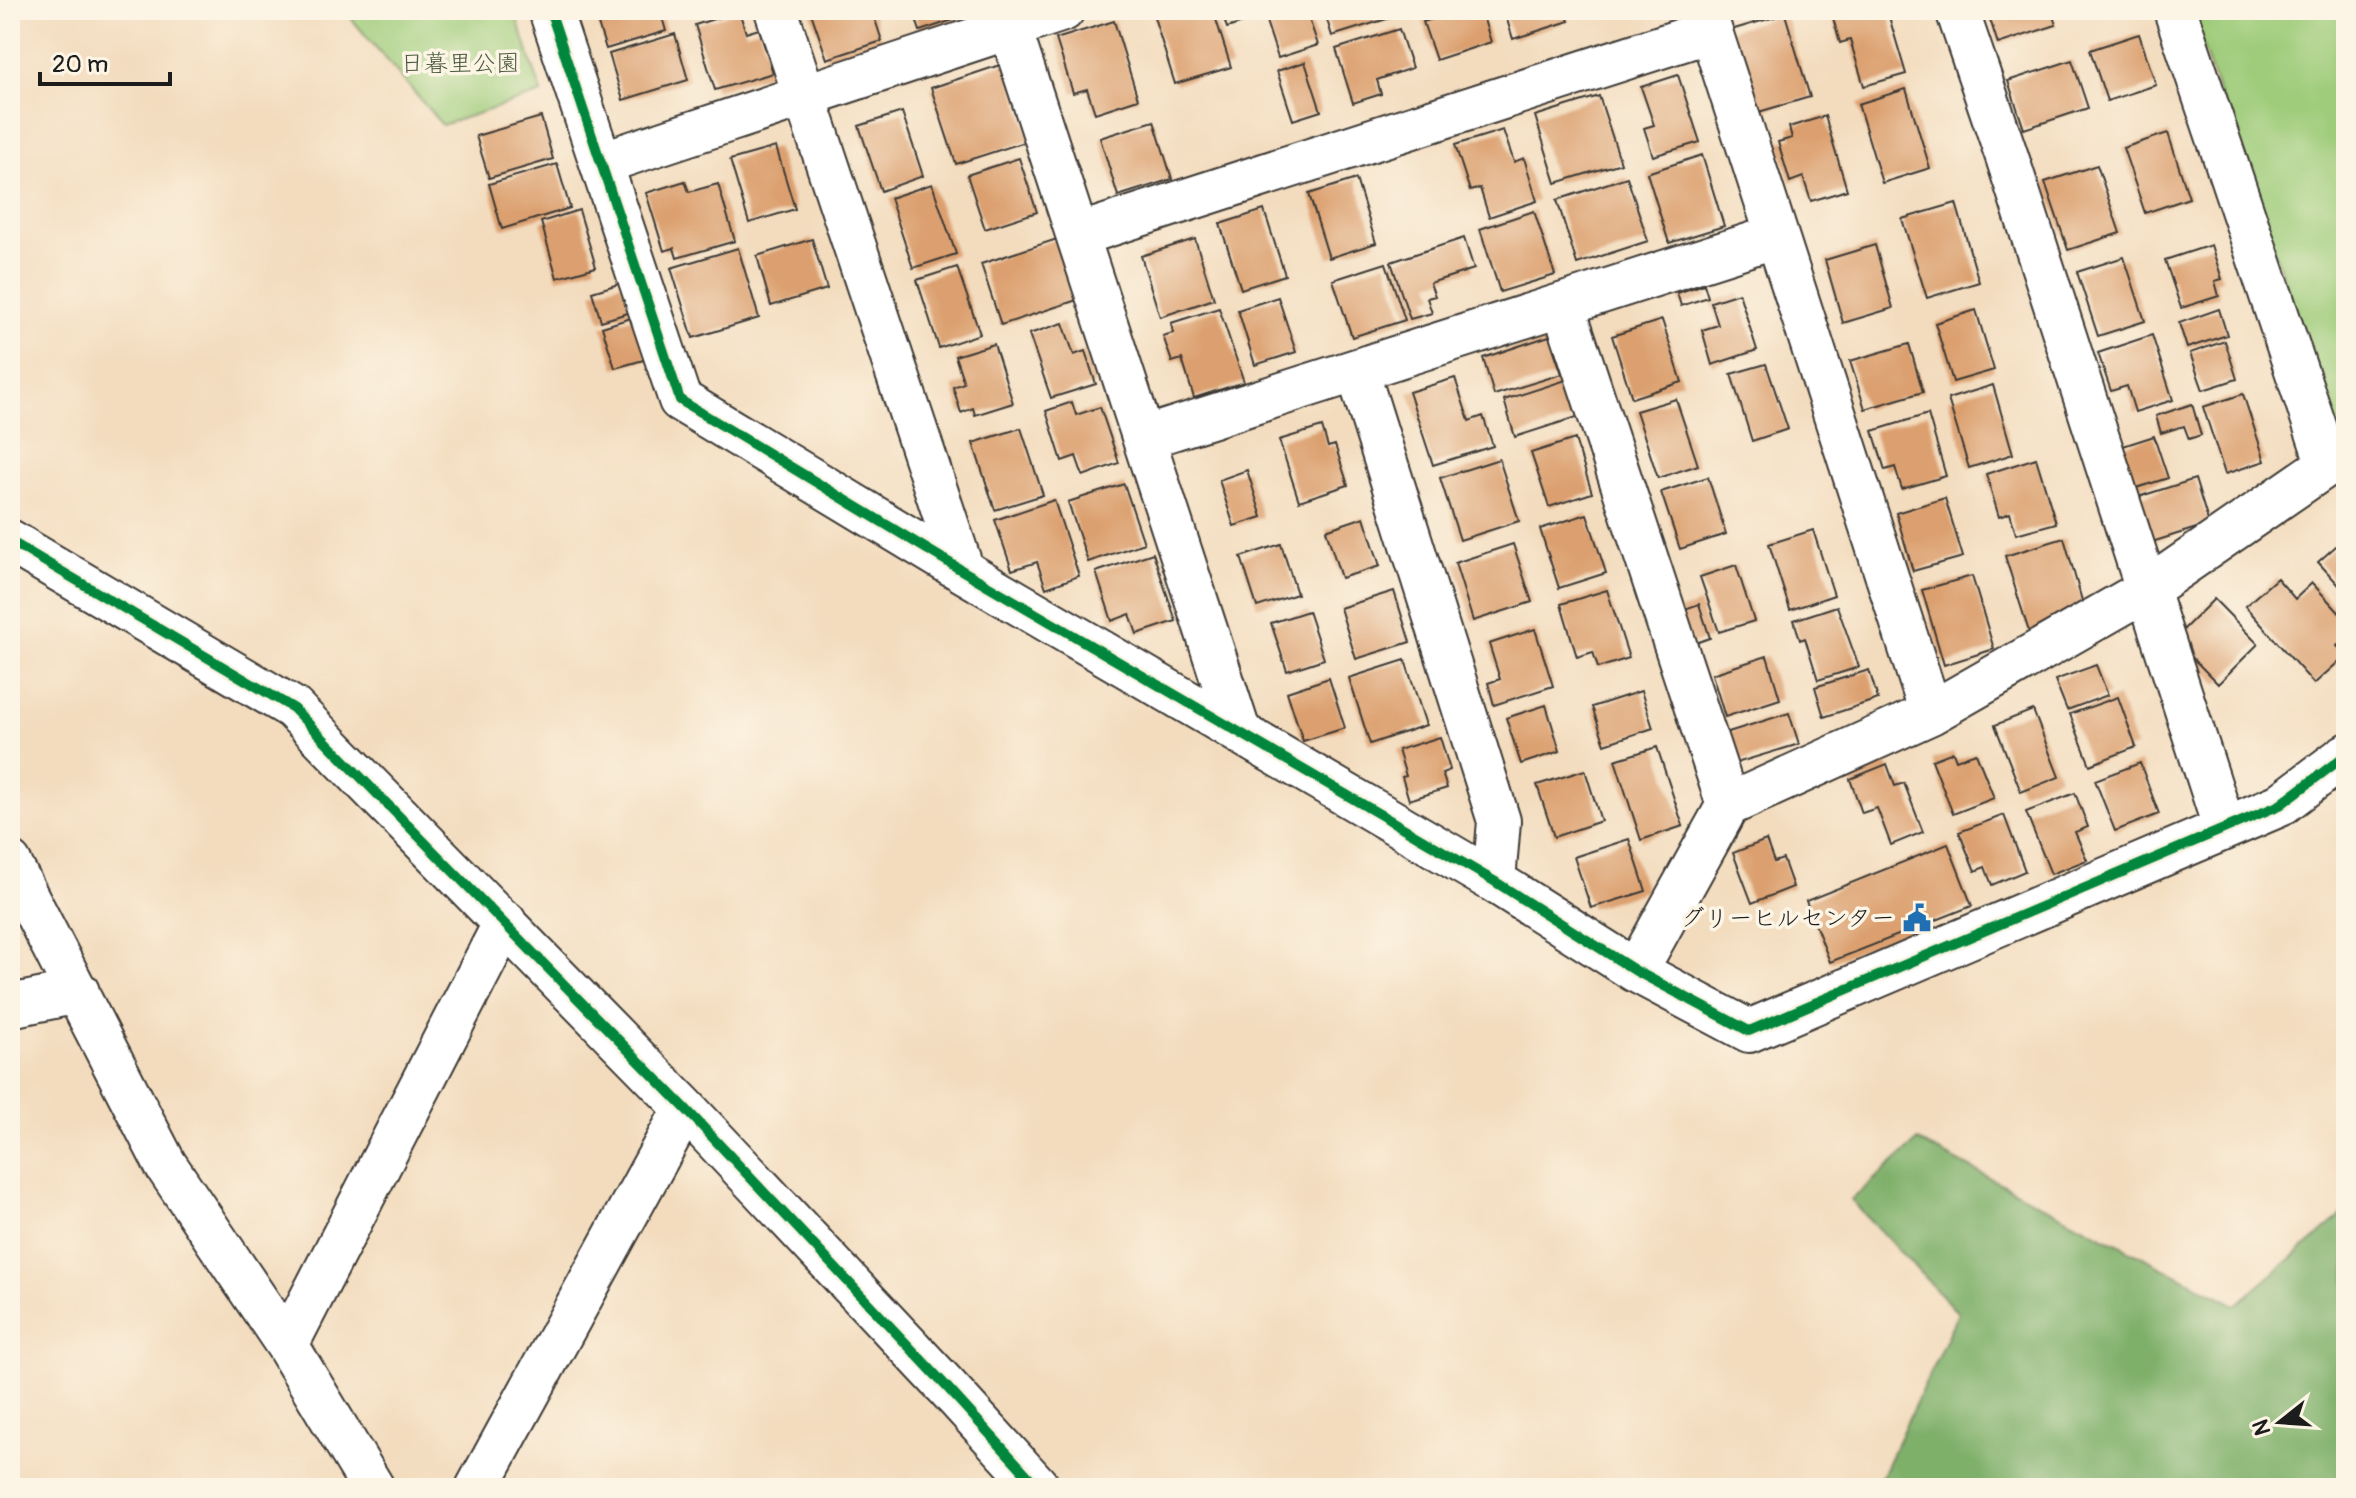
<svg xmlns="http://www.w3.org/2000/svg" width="2356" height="1498" font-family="Pangolin,'Klee One',sans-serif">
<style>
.green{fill:#9fcc7a;stroke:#5e744b;stroke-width:2}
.forest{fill:#7fb06a;stroke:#4e6643;stroke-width:2}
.building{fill:#dca06f}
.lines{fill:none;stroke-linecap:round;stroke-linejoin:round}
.minor-casing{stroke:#3c3934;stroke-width:46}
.minor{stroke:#fff;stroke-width:42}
.cycleway-casing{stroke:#fcf5e5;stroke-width:15}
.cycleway{stroke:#00873e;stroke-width:10}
.labels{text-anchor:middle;stroke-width:7;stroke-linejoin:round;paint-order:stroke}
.park-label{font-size:24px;fill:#4a5a3d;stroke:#fcf5e5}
.poi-label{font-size:24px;fill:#1c1c1c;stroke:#fcf5e5;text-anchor:end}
</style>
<rect width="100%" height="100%" fill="#fcf5e5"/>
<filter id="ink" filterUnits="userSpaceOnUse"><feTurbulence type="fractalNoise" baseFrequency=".0125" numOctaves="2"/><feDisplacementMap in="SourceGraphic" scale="16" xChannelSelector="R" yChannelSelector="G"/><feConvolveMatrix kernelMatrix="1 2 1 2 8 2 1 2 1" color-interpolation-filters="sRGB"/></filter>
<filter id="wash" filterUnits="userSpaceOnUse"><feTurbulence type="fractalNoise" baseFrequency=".006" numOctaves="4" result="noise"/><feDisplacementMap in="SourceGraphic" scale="32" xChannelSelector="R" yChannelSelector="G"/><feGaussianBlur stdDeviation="1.8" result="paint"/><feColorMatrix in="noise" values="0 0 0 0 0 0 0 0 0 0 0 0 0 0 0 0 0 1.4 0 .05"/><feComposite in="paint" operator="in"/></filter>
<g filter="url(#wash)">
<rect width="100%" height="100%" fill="#f3dcbe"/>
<path class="green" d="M344 10H514L542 93 442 125Z
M2220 10H2346V423L2336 429 2193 19Z"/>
<path class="forest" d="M1918 1141 2236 1305 2346 1212V1488H1876L1958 1313 1851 1200Z"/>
<g id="blocks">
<path class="building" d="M589 10H616V11L591 18Z
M636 10H660L666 31 606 49 597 21Z
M810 10H872L882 41 827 59Z
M913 10H973L974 13 920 31Z
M1176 10H1213L1231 67 1175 84 1154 17Z
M1221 10H1252L1255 19 1227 28Z
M1269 10H1306L1318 45 1278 58 1263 12Z
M1324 10H1391L1393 17 1332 36Z
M1462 10H1481L1491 42 1436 60 1423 22Z
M1504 10H1574V11L1566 13 1569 21 1513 39Z
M1833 10H1887L1906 74 1864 86 1850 40 1840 43 1833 18 1835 17Z
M1987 10H2051L2056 25 1998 44Z
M739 11 746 33 759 29 773 73 715 90 695 25Z
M1785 14 1810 97 1755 113 1731 30Z
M1114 21 1138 99 1095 113 1087 89 1073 93 1056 39Z
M1399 29 1412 68 1377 80 1381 94 1353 103 1336 49Z
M675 34 688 80 623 100 609 54Z
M2139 34 2156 85 2107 101 2090 50Z
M2072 60 2088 108 2024 129 2008 81Z
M1305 62 1321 111 1293 120 1277 71Z
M1006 63 1031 140 956 164 931 88Z
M1678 75 1700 142 1653 156 1644 128 1654 125 1641 87Z
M1906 89 1930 168 1882 183 1858 104Z
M1599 96 1621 163 1556 183 1535 116Z
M902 112 923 176 881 191 859 126Z
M1825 116 1847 190 1811 201 1803 177 1790 182 1778 142 1792 138 1789 127Z
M541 117 553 159 489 178 476 136Z
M1154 121 1172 179 1118 196 1100 138Z
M1503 130 1514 162 1524 158 1537 201 1489 217 1480 188 1470 191 1455 145Z
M2168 133 2189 198 2145 213 2123 148Z
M776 147 795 209 749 223 730 160Z
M1702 155 1724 226 1669 243 1647 173Z
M1019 158 1037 212 985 229 967 175Z
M557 164 570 208 502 229 489 184Z
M2097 165 2120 233 2068 250 2045 182Z
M1627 177 1648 241 1577 264 1557 200Z
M1356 179 1376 243 1329 258 1309 194Z
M685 181 689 192 718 184 735 241 677 258 674 248 664 251 646 193Z
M932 184 956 254 913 268 890 198Z
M1956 203 1979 282 1927 298 1902 219Z
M579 210 596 267 557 278 541 222Z
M1264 210 1285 275 1241 289 1220 224Z
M1534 211 1555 275 1500 292 1480 229Z
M1060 238 1080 299 1001 325 981 264Z
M1464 238 1474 269 1430 283 1435 296 1427 298 1432 313 1410 319 1391 262Z
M812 239 827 289 771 306 757 256Z
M1195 239 1214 299 1160 317 1141 256Z
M1875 245 1893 308 1843 323 1825 260Z
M2211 245 2222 279 2215 281 2219 296 2181 308 2165 260Z
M738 248 759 318 693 338 671 268Z
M2124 257 2145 321 2098 336 2077 272Z
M1386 263 1405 320 1352 337 1333 280Z
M957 267 980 334 939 348 917 280Z
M622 283 631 312 601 321 592 292Z
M1704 284 1708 297 1681 306 1677 293Z
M1739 293 1757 350 1712 365 1702 330 1718 325 1711 302Z
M1278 297 1296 352 1255 365 1238 310Z
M1219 308 1244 382 1194 398 1182 359 1172 362 1163 336 1173 333 1171 323Z
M2219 309 2227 335 2187 348 2179 323Z
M1976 310 1994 370 1953 382 1935 323Z
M634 317 647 359 615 368 602 327Z
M1662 320 1682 382 1632 398 1612 336Z
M1063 323 1074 355 1085 351 1096 384 1051 398 1029 334Z
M2152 335 2173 400 2135 412 2127 386 2111 391 2098 353Z
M1549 336 1562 374 1494 395 1483 358Z
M2225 341 2237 379 2203 390 2190 353Z
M994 344 1013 403 975 415 973 408 961 413 953 387 964 383 955 356Z
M1909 344 1923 392 1865 409 1850 361Z
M1766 364 1788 429 1752 441 1731 374Z
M1455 378 1469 421 1483 416 1493 446 1433 465 1409 392Z
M1566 380 1577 417 1515 437 1504 400Z
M1993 385 2013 454 1969 468 1948 399Z
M2243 394 2265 461 2225 474 2203 407Z
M1676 399 1698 465 1658 478 1636 411Z
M1072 402 1076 415 1100 407 1119 463 1083 476 1076 456 1062 461 1046 411Z
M2192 404 2201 435 2189 439 2184 426 2161 433 2156 416Z
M1928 414 1946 476 1902 489 1895 467 1885 470 1873 431Z
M1322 427 1328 447 1335 445 1348 485 1299 501 1279 440Z
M1021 428 1043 495 995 510 973 443Z
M2154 436 2168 478 2133 489 2120 447Z
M1575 439 1592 493 1549 507 1531 453Z
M2036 458 2056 523 2016 534 2010 513 1999 517 1986 474Z
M1499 459 1519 521 1460 540 1440 478Z
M1247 470 1262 517 1234 526 1219 480Z
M1708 477 1726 534 1680 549 1661 492Z
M2195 479 2209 524 2152 542 2138 497Z
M1124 484 1144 543 1088 562 1068 502Z
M1945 498 1963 557 1913 571 1896 513Z
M1054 500 1079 576 1046 588 1037 562 1012 570 995 520Z
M1587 514 1606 573 1559 588 1540 529Z
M1364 517 1380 566 1341 578 1326 530Z
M1813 530 1834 595 1790 610 1769 544Z
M2064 538 2087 618 2030 635 2005 556Z
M2345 538 2346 539V593L2318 562Z
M1281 544 1297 594 1257 607 1241 557Z
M1513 544 1532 602 1473 621 1455 563Z
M1153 553 1176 621 1137 634 1130 614 1112 621 1096 572Z
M1736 565 1754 621 1719 632 1700 577Z
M1972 576 1994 649 1944 665 1922 590Z
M2277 578 2295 599 2312 583 2346 620V638L2337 646 2346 655 2314 684 2245 606Z
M1607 590 1629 658 1598 668 1593 652 1577 657 1561 604Z
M1394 591 1410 642 1356 659 1340 608Z
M2214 599 2258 644 2218 684 2174 639Z
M1699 604 1710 638 1690 645 1679 611Z
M1837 606 1859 667 1818 680 1805 638 1800 640 1794 620Z
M1308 611 1324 659 1287 671 1271 623Z
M1535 629 1553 686 1494 705 1488 683 1500 679 1489 644Z
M1767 656 1780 699 1725 717 1712 674Z
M1405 660 1426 725 1370 744 1349 678Z
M2096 665 2108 695 2067 710 2055 680Z
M1869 670 1878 699 1824 717 1815 687Z
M1329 678 1345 728 1303 741 1287 692Z
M1641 691 1653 728 1605 744 1592 707Z
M2118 697 2136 747 2090 765 2070 714Z
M1546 705 1560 751 1521 764 1506 718Z
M2033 710 2059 777 2021 792 1995 725Z
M1789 713 1799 744 1733 764 1722 734Z
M1440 737 1450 770 1442 773 1447 788 1409 800 1402 777 1406 776 1398 750Z
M1657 747 1683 826 1641 840 1615 760Z
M1953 752 1956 760 1976 753 1994 798 1953 814 1932 760Z
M2140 763 2159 814 2115 831 2095 780Z
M1887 764 1895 786 1904 783 1923 832 1891 845 1877 808 1862 813 1850 779Z
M1585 770 1601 821 1554 837 1537 785Z
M2075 793 2088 827 2075 832 2087 860 2051 874 2026 812Z
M2004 815 2025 871 1992 885 1985 867 1975 871 1959 832Z
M1629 839 1646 891 1591 908 1574 857Z
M1766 840 1774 862 1783 859 1793 887 1752 903 1733 853Z
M1948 844 1972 906 1830 962 1806 901Z"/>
</g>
</g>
<g filter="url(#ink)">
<use href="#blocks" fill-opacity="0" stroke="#3c3934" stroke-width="2"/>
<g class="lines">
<defs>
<path id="minor" d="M550 10 680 400 963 571 1494 881 1636 971 1749 1031 2280 805 2346 755
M776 10 963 571
M1004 10 1239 731
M1704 10 1931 713
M1957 10 2007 157 2224 827
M2175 10 2328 465
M601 163 1063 10
M1078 235 1710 31
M1563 305 1728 805
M1357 370 1499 821 1494 881
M1144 438 1777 236
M10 541 293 708 685 1108 946 1386 1039 1488
M10 863 165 1164 287 1345 373 1488
M1636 971 1728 805 1931 713 2146 590 2346 452
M10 1006 78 992
M287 1345 505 922
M477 1488 685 1108"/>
</defs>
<use href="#minor" class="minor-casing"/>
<use href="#minor" class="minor"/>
<defs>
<path id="cycleway" d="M550 10 680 400 963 571 1494 881 1636 971 1749 1031 2280 805 2346 755
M10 541 293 708 685 1108 946 1386 1039 1488"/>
</defs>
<use href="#cycleway" class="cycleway-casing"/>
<use href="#cycleway" class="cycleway"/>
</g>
</g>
<defs>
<symbol id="civic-bare" viewBox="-9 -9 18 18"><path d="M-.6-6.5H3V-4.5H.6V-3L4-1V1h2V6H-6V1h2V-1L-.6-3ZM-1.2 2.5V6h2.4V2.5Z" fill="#1f6fb2" stroke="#fcf5e5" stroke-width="2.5" paint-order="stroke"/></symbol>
</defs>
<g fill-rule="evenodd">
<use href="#civic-bare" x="1897" y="898" width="40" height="40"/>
</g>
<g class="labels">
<g class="park-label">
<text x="460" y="71">日暮里公園</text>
</g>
<g class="poi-label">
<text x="1895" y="926">グリーヒルセンター</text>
</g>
</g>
<rect width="2356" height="1498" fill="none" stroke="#fcf5e5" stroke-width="40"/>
<g transform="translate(2280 1422) rotate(253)" stroke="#fcf5e5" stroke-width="6" paint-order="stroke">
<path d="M0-6L14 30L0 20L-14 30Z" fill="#1c1c1c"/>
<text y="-12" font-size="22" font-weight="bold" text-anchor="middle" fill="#1c1c1c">N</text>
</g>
<path d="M40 72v12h130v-12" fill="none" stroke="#1c1c1c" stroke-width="4"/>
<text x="52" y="72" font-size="24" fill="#1c1c1c" stroke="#fcf5e5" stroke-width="6" paint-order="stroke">20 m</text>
</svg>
